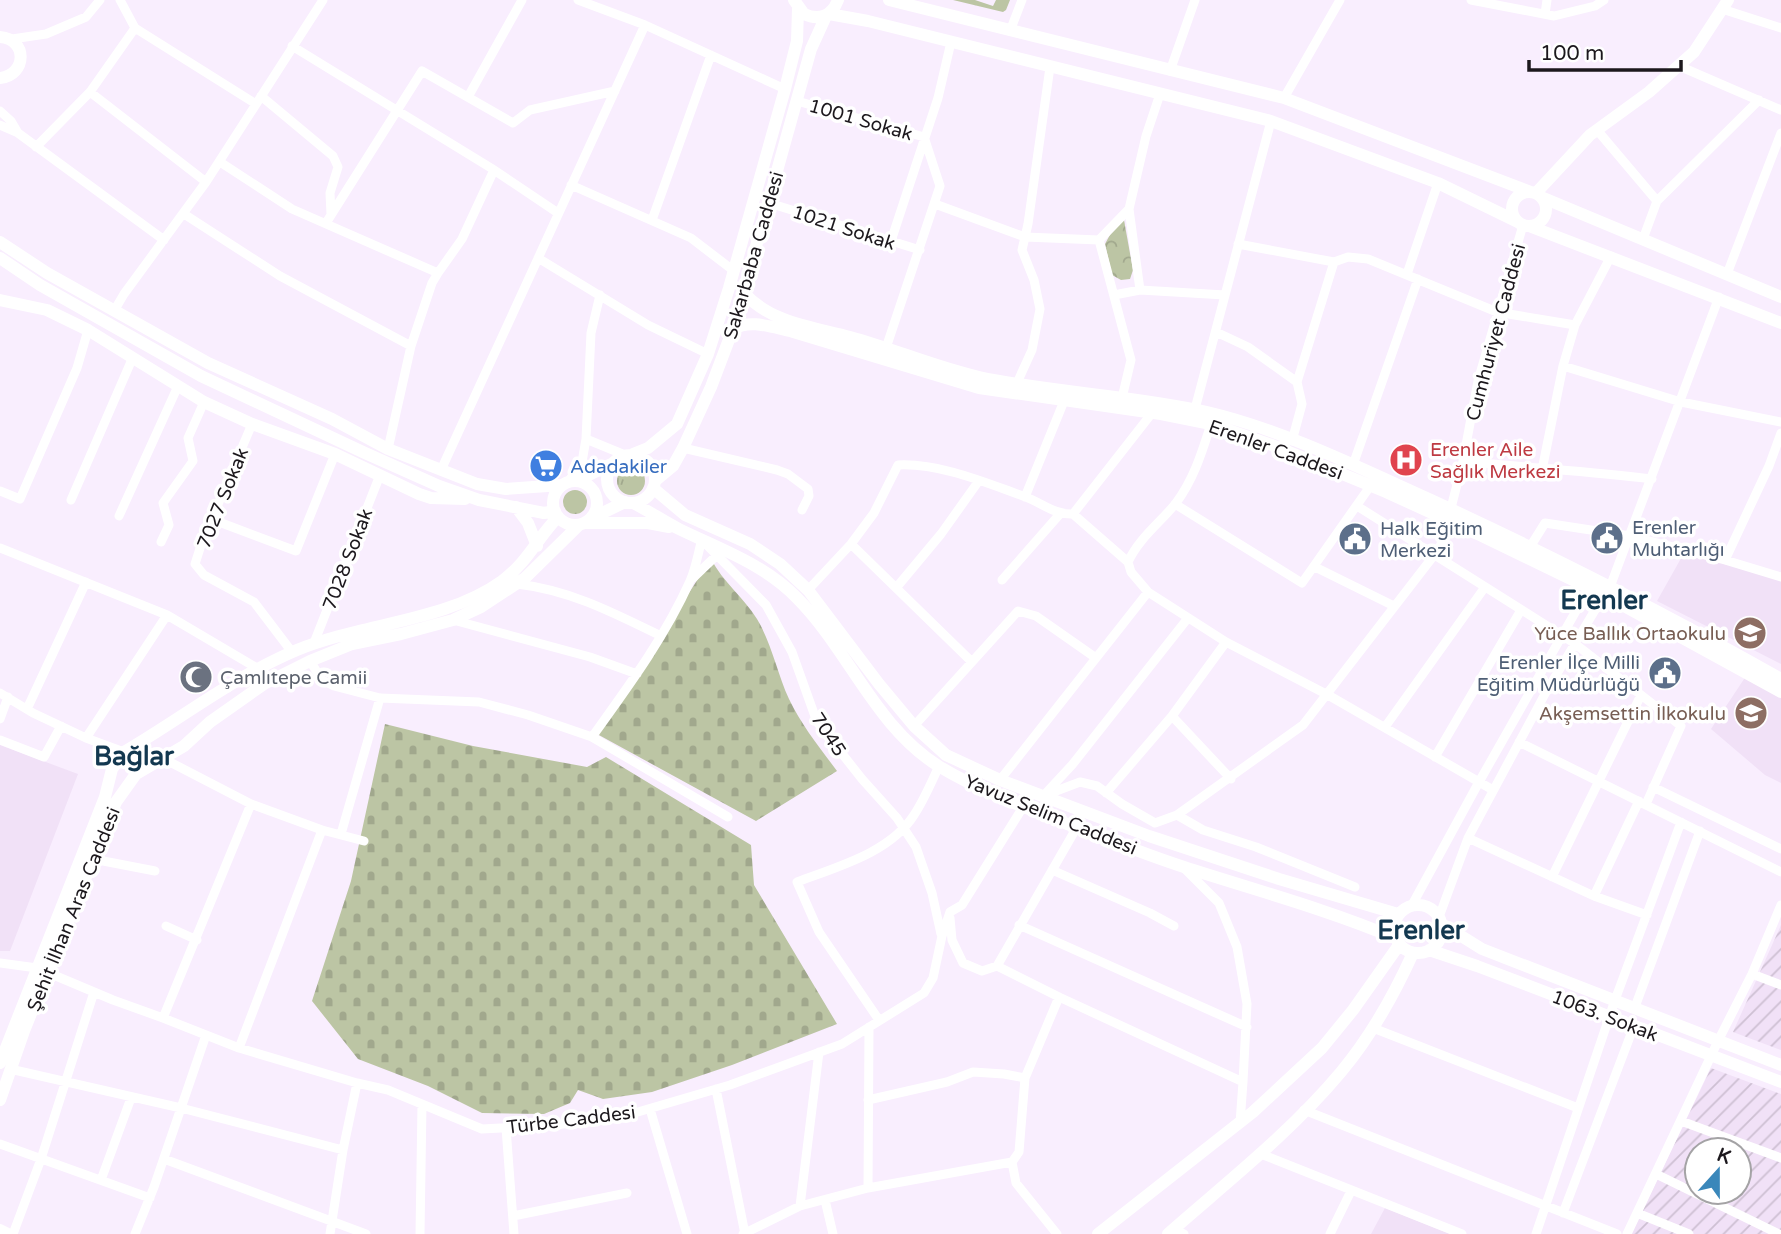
<svg xmlns="http://www.w3.org/2000/svg" width="1781" height="1234" font-family="'Varela Round',sans-serif">
<style>
.built{fill:#f1e1f7}
.industrial{fill:url(#industrial-furrows);fill-rule:evenodd}
.grass{fill:url(#grass-tufts)}
.cemetery{fill:url(#cemetery-stones)}
.park{fill:url(#park-crowns)}
.lines{fill:none;stroke-linecap:round;stroke-linejoin:round}
.street{stroke:#fff;stroke-width:9}
.secondary{stroke:#fff;stroke-width:12}
.labels{text-anchor:middle;stroke-width:7;stroke-linejoin:round;paint-order:stroke}
.street-label{font-size:19px;fill:#1c181d;stroke:#fff}
.health-label{font-size:19px;fill:#be3a42;stroke:#fff;text-anchor:start}
.shop-label{font-size:19px;fill:#366cbe;stroke:#fff;text-anchor:start}
.service-label{font-size:19px;fill:#4e5e75;stroke:#fff;text-anchor:start}
.education-label{font-size:19px;fill:#785e54;stroke:#fff;text-anchor:end}
.worship-label{font-size:19px;fill:#5b616d;stroke:#fff;text-anchor:start}
.district-label{font-size:26px;font-weight:bold;fill:#133850;stroke:#fff}
</style>
<defs>
<pattern id="industrial-furrows" width="10" height="10" patternUnits="userSpaceOnUse" patternTransform="scale(1.75)"><rect width="10" height="10" fill="#f1e1f7"/><path d="M-1 1l2-2M0 10L10 0M9 11l2-2" fill="none" stroke="#cec0d3"/></pattern>
<pattern id="grass-tufts" width="24" height="20" patternUnits="userSpaceOnUse" patternTransform="scale(1.75)"><rect width="24" height="20" fill="#bcc5a4"/><path d="M3 7l-1-3M5 7V3M7 7l1-3M15 17l-1-3M17 17v-4M19 17l1-3" fill="none" stroke="#a1a88d"/></pattern>
<pattern id="cemetery-stones" width="16" height="16" patternUnits="userSpaceOnUse" patternTransform="scale(1.75)"><rect width="16" height="16" fill="#bcc5a4"/><path d="M2 7V4a2 2 0 0 1 4 0v3zM10 15v-3a2 2 0 0 1 4 0v3z" fill="#a1a88d"/></pattern>
<pattern id="park-crowns" width="20" height="18" patternUnits="userSpaceOnUse" patternTransform="scale(1.75)"><rect width="20" height="18" fill="#bcc5a4"/><path d="M2 6a3 3 0 1 1 6 0M12 15a3 3 0 1 1 6 0" fill="none" stroke="#a1a88d"/></pattern>
</defs>
<rect width="100%" height="100%" fill="#f9eefe"/>
<path class="built" d="M1684 553 1781 579V664L1657 601Z
M1746 676 1781 697V783L1765 775 1711 729Z
M0 745 78 774 10 951H0Z
M1385 1208 1450 1234H1371Z"/>
<path class="industrial" d="M1781 925V1050L1733 1032Z
M1711 1068 1781 1094V1234H1631ZM1697 1150H1739V1192H1697Z"/>
<path class="grass" d="M953 0H975L993 6 996 0H1010L1006 10 1003 12Z
M617 481a14 14 0 1 1 28 0a14 14 0 1 1-28 0Z
M563 502a12 12 0 1 1 24 0a12 12 0 1 1-24 0Z"/>
<path class="cemetery" d="M711 559C723 582 744 598 757 619 772 644 777 673 789 699 802 726 820 748 837 771L756 821 597 734Z
M385 724 473 746 587 767 606 757 751 845 754 885 837 1024 732 1065 652 1092 603 1099 578 1090 570 1103 544 1114 482 1113 428 1086 358 1059 312 1001 351 881Z"/>
<path class="park" d="M1124 220 1133 270 1130 279 1121 280 1112 275 1105 244 1112 231Z"/>
<g class="lines">
<path class="street" d="M120 0 135 28 256 104
M578 0 645 25 785 89
M1471 0 1554 16 1595 6 1604 0
M1722 9 1781 28
M1545 14 1547 0
M1010 31 1022 0
M12 39 46 34 86 17 100 0
M292 46 491 168 558 213
M1679 66 1781 110
M1170 71 1195 0
M90 92 206 182
M261 96 333 156 338 167 330 193 331 214
M468 97 522 0
M1284 98 1340 0
M797 101 924 137
M0 111 11 121 18 133
M0 125 18 133 164 240
M1597 130 1657 201
M36 147 90 92 135 28
M220 162 292 209 438 273 432 283 411 346 388 449
M571 185 691 238 734 271
M769 203 920 250
M935 204 1025 237 1099 240
M184 214 280 276 411 346
M652 220 711 55
M326 223 422 71 513 123 530 110 615 91
M1643 239 1657 201 1759 100
M891 241 938 98 951 42
M1238 244 1334 262
M538 258 648 325 708 354
M438 273 462 239 494 170
M1407 274 1438 183
M1727 274 1781 133
M1140 290 1129 209 1146 136 1160 94
M1114 295 1140 290 1225 295
M114 311 124 294 206 182 323 0
M1216 332 1248 347 1297 382 1302 404 1292 441
M886 348 940 186 924 137
M1563 366 1681 402 1781 422
M1297 382 1334 262 1348 257 1368 259 1497 312 1575 325
M1017 383 1032 350 1040 309 1034 280 1022 250 1028 224 1050 67
M1122 398 1131 360 1099 240 1129 209
M1195 409 1271 121
M252 424 202 542 195 564 204 575 254 602 292 652
M1211 424C1202 452 1194 479 1176 503 1160 523 1139 538 1128 562L1131 572 1148 592 1226 642 1328 695 1493 790
M586 439 625 455
M683 448 777 470 788 474 808 489 809 496 802 510
M1463 461C1526 468 1589 471 1652 479
M1353 465 1418 279
M441 470 645 25
M1542 470 1563 366 1575 325 1611 256
M568 482 582 462 586 439 591 333 600 295
M0 491 20 499 77 368 88 330
M1025 497 1064 401
M71 500 133 357
M1175 504 1302 583 1371 485
M1357 506 1574 643 1681 726 1646 804
M1450 512 1463 461 1478 381 1523 225
M1073 514 1152 413
M119 516 178 386
M211 519 296 551 335 454
M161 542 169 525 163 503 193 461 188 438 204 402
M705 543 766 605 792 652 817 722 862 779 897 818 916 847 932 893 941 934
M851 544 972 662
M1530 547 1545 523 1630 536 1725 560 1781 577
M0 548 167 615 257 668
M1725 560 1769 466 1781 433
M1315 567 1394 606
M693 578 716 556
M1002 580 1059 515
M517 584C570 590 614 613 661 636
M1610 587 1719 297
M896 588 941 534 978 482
M808 590 851 544 874 513 898 465C939 463 984 482 1023 496 1041 502 1054 515 1073 514L1128 562
M453 620 590 657 637 674
M314 643 380 475
M310 661 322 680 334 686 380 698 479 702 528 715 592 737 728 817
M0 693 33 713 86 738 124 752 164 759 251 804 322 830 364 841
M27 709 86 582
M1172 716 1231 779
M0 719 8 697
M914 726 1018 611 1036 616 1096 658
M1385 727 1485 587
M592 737C628 687 665 637 690 581 696 568 698 553 702 539
M86 738 167 615
M0 740 44 757 61 726
M1519 742 1781 872
M1435 757 1521 610
M1000 780 1148 592
M1653 787 1781 849
M1046 793 1072 765 1188 618
M1106 793 1172 716 1226 642
M1043 796 1080 782 1097 786 1122 804 1155 823 1177 815 1303 725 1435 554 1454 523
M1177 815 1203 830 1256 847 1355 887
M341 834 380 698
M1468 838 1594 896 1647 915
M93 859 155 871
M1052 870 1150 913 1174 926
M1552 877 1641 695
M1594 896 1639 801
M1412 905 1479 782 1589 588
M1439 917 1468 838 1546 692 1604 595
M950 918 952 940 963 963 982 971 997 966 1059 997 1243 1082 1247 1004 1237 947 1219 903 1185 869
M1019 925 1247 1027
M166 926 197 940
M0 963 37 968 113 1000 163 1018 239 1048 357 1083 388 1090 482 1129 556 1125 631 1114 730 1085 842 1044 924 993 933 978 942 936 950 912 962 905 1023 807
M997 966 1077 827
M1752 974 1781 985
M1635 1007 1700 831
M163 1018 251 804
M879 1020 819 932 797 882C836 867 890 853 914 815 924 800 931 783 939 766
M1373 1028 1578 1108
M239 1048 322 830
M10 1069 181 1108 343 1150
M716 1089 745 1234
M868 1100 947 1082 973 1072 1004 1074 1025 1078
M650 1109 687 1234
M1304 1110 1617 1234
M1681 1121 1781 1158
M1240 1123 1243 1082
M506 1128 514 1234
M0 1144 150 1198
M1261 1154 1462 1234
M164 1159 366 1234
M1012 1162 1016 1183 1057 1234
M1656 1174 1779 1234
M101 1180 131 1098
M868 1188 869 1027
M825 1200 833 1234
M800 1206 819 1052
M1563 1213 1634 1026
M1637 1213 1689 1234
M513 1216 627 1193
M1174 1229 1184 1234
M13 1234 41 1159 94 992
M135 1234 154 1187 206 1035
M330 1234 343 1150 357 1083
M420 1234 422 1104
M743 1234 800 1206 868 1188 1012 1162 1019 1152 1025 1078 1059 997
M1330 1234 1351 1191
M1536 1234 1615 1000 1681 822
M1627 1234 1718 1041 1752 974 1781 905"/>
<path class="secondary" d="M794 0 804 14C819 21 832 16 838 0
M889 0 1284 98 1531 192
M829 14 868 21 1271 121 1438 183 1518 222
M0 37C28 39 27 75 0 78
M1512 209a17 17 0 1 1 34 0a17 17 0 1 1-34 0Z
M1536 193 1590 135 1649 92 1694 52 1728 0
M1541 197 1781 297
M1529 226 1781 323
M0 242 47 273 208 363 332 419 388 449 477 484 506 489 562 485
M0 258 40 285 201 376 365 453 439 486 479 500 544 513 555 511
M744 293C771 323 813 327 850 337 894 349 935 367 979 377 1054 393 1132 395 1207 412 1281 429 1362 469 1431 500 1550 555 1667 614 1781 679
M0 300 47 310 88 330 204 402 252 424 335 454 419 494 431 498 465 499
M733 329C750 319 771 327 790 331L979 388 1161 414 1211 424 1272 445 1386 492 1480 535 1604 595 1781 692
M633 454 648 448 677 424 708 354 729 288 785 89 797 41 798 9
M607 479a24 24 0 1 1 48 0a24 24 0 1 1-48 0Z
M553 503a22 22 0 1 1 44 0a22 22 0 1 1-44 0Z
M577 481 611 464
M655 481 673 466 683 448 711 387 733 329 811 49 826 16
M653 488 685 515 750 544 780 564 808 590 879 684 914 726 946 755 1000 780 1149 836 1279 879 1398 914
M633 503C649 511 663 521 679 529 720 549 764 564 797 598 849 650 875 727 940 767 980 791 1026 808 1070 825 1108 839 1146 855 1184 867 1255 890 1326 909 1395 938
M516 507 528 523 537 546
M592 518 625 502
M586 523H648L669 527
M1394 929a24 24 0 1 1 48 0a24 24 0 1 1-48 0Z
M1442 924 1482 949 1781 1065
M1429 950 1477 966 1781 1082
M0 1063 105 797 112 769 124 752C182 718 235 676 297 650 362 623 445 622 502 581 528 562 538 537 558 517
M0 1100 24 1031 116 802 136 774 184 746 210 722 264 684 310 661 352 644 401 634 453 620 481 607 525 578 579 525
M0 1230 8 1234
M1098 1234 1253 1112 1322 1048 1353 1010 1399 945
M1168 1234C1227 1182 1290 1133 1341 1072 1371 1036 1394 995 1413 953"/>
</g>
<defs>
<symbol id="hospital-disc" viewBox="-11 -11 22 22"><circle r="9.5" fill="#e0444e" stroke="#fff"/><path d="M-5-5h3v3.5h4V-5h3V5h-3V1.5h-4V5h-3Z" fill="#fff"/></symbol>
<symbol id="supermarket-disc" viewBox="-11 -11 22 22"><circle r="9.5" fill="#3f7fe0" stroke="#fff"/><path d="M-6-5.5h2.5l.6 2H6L4.5 2H-2.5L-4.4-4H-6ZM-1.5 3.2a1.3 1.3 0 1 0 .1 0ZM3 3.2a1.3 1.3 0 1 0 .1 0Z" fill="#fff"/></symbol>
<symbol id="civic-disc" viewBox="-11 -11 22 22"><circle r="9.5" fill="#5c6f8a" stroke="#fff"/><path d="M-.6-6.5H3V-4.5H.6V-3L4-1V1h2V6H-6V1h2V-1L-.6-3ZM-1.2 2.5V6h2.4V2.5Z" fill="#fff"/></symbol>
<symbol id="school-disc" viewBox="-11 -11 22 22"><circle r="9.5" fill="#8d6e63" stroke="#fff"/><path d="M0-5L7-2L0 1L-7-2ZM-4 1L0 2.5L4 1V4Q0 6-4 4Z" fill="#fff"/></symbol>
<symbol id="mosque-disc" viewBox="-11 -11 22 22"><circle r="9.5" fill="#6b7280" stroke="#fff"/><path d="M3.5-4.9A6 6 0 1 0 3.5 4.9A5 5 0 1 1 3.5-4.9Z" fill="#fff"/></symbol>
</defs>
<g fill-rule="evenodd">
<use href="#hospital-disc" x="1387" y="441" width="38" height="38"/>
<use href="#supermarket-disc" x="527" y="447" width="38" height="38"/>
<use href="#civic-disc" x="1588" y="519" width="38" height="38"/>
<use href="#civic-disc" x="1336" y="520" width="38" height="38"/>
<use href="#school-disc" x="1731" y="614" width="38" height="38"/>
<use href="#civic-disc" x="1646" y="654" width="38" height="38"/>
<use href="#mosque-disc" x="177" y="658" width="38" height="38"/>
<use href="#school-disc" x="1732" y="694" width="38" height="38"/>
</g>
<g class="labels">
<g class="street-label">
<text transform="translate(861 119) rotate(16)" y="7">1001 Sokak</text>
<text transform="translate(844 227) rotate(18)" y="7">1021 Sokak</text>
<text transform="translate(753 255) rotate(-74)" y="7">Sakarbaba Caddesi</text>
<text transform="translate(1495 332) rotate(-75)" y="7">Cumhuriyet Caddesi</text>
<text transform="translate(1276 449) rotate(20)" y="7">Erenler Caddesi</text>
<text transform="translate(222 498) rotate(-68)" y="7">7027 Sokak</text>
<text transform="translate(347 559) rotate(-69)" y="7">7028 Sokak</text>
<text transform="translate(829 734) rotate(57)" y="7">7045</text>
<text transform="translate(1051 814) rotate(22)" y="7">Yavuz Selim Caddesi</text>
<text transform="translate(73 909) rotate(-68)" y="7">Şehit İlhan Aras Caddesi</text>
<text transform="translate(1605 1015) rotate(21)" y="7">1063. Sokak</text>
<text transform="translate(571 1119) rotate(-7)" y="7">Türbe Caddesi</text>
</g>
<g class="health-label">
<text x="1430" y="456">Erenler Aile<tspan x="1430" dy="22">Sağlık Merkezi</tspan></text>
</g>
<g class="shop-label">
<text x="570" y="473">Adadakiler</text>
</g>
<g class="service-label">
<text x="1632" y="534">Erenler<tspan x="1632" dy="22">Muhtarlığı</tspan></text>
<text x="1380" y="535">Halk Eğitim<tspan x="1380" dy="22">Merkezi</tspan></text>
<text x="1640" y="669" text-anchor="end">Erenler İlçe Milli<tspan x="1640" dy="22">Eğitim Müdürlüğü</tspan></text>
</g>
<g class="education-label">
<text x="1726" y="640">Yüce Ballık Ortaokulu</text>
<text x="1726" y="720">Akşemsettin İlkokulu</text>
</g>
<g class="worship-label">
<text x="220" y="684">Çamlıtepe Camii</text>
</g>
<g class="district-label">
<text x="1604" y="609">Erenler</text>
<text x="134" y="765">Bağlar</text>
<text x="1421" y="939">Erenler</text>
</g>
</g>
<g transform="translate(1718 1171) rotate(21)"><circle r="33" fill="#ffffff" stroke="#a4a3a5" stroke-width="2"/>
<path d="M0-5L12 26L0 18L-12 26Z" fill="#3a87ba"/>
<text y="-10" font-size="19" font-weight="bold" text-anchor="middle" fill="#1c181d">K</text>
</g>
<path d="M1529 60v10h152v-10" fill="none" stroke="#1c181d" stroke-width="3.5"/>
<text x="1540" y="60" font-size="21" fill="#1c181d" stroke="#ffffff" stroke-width="5" paint-order="stroke">100 m</text>
</svg>
